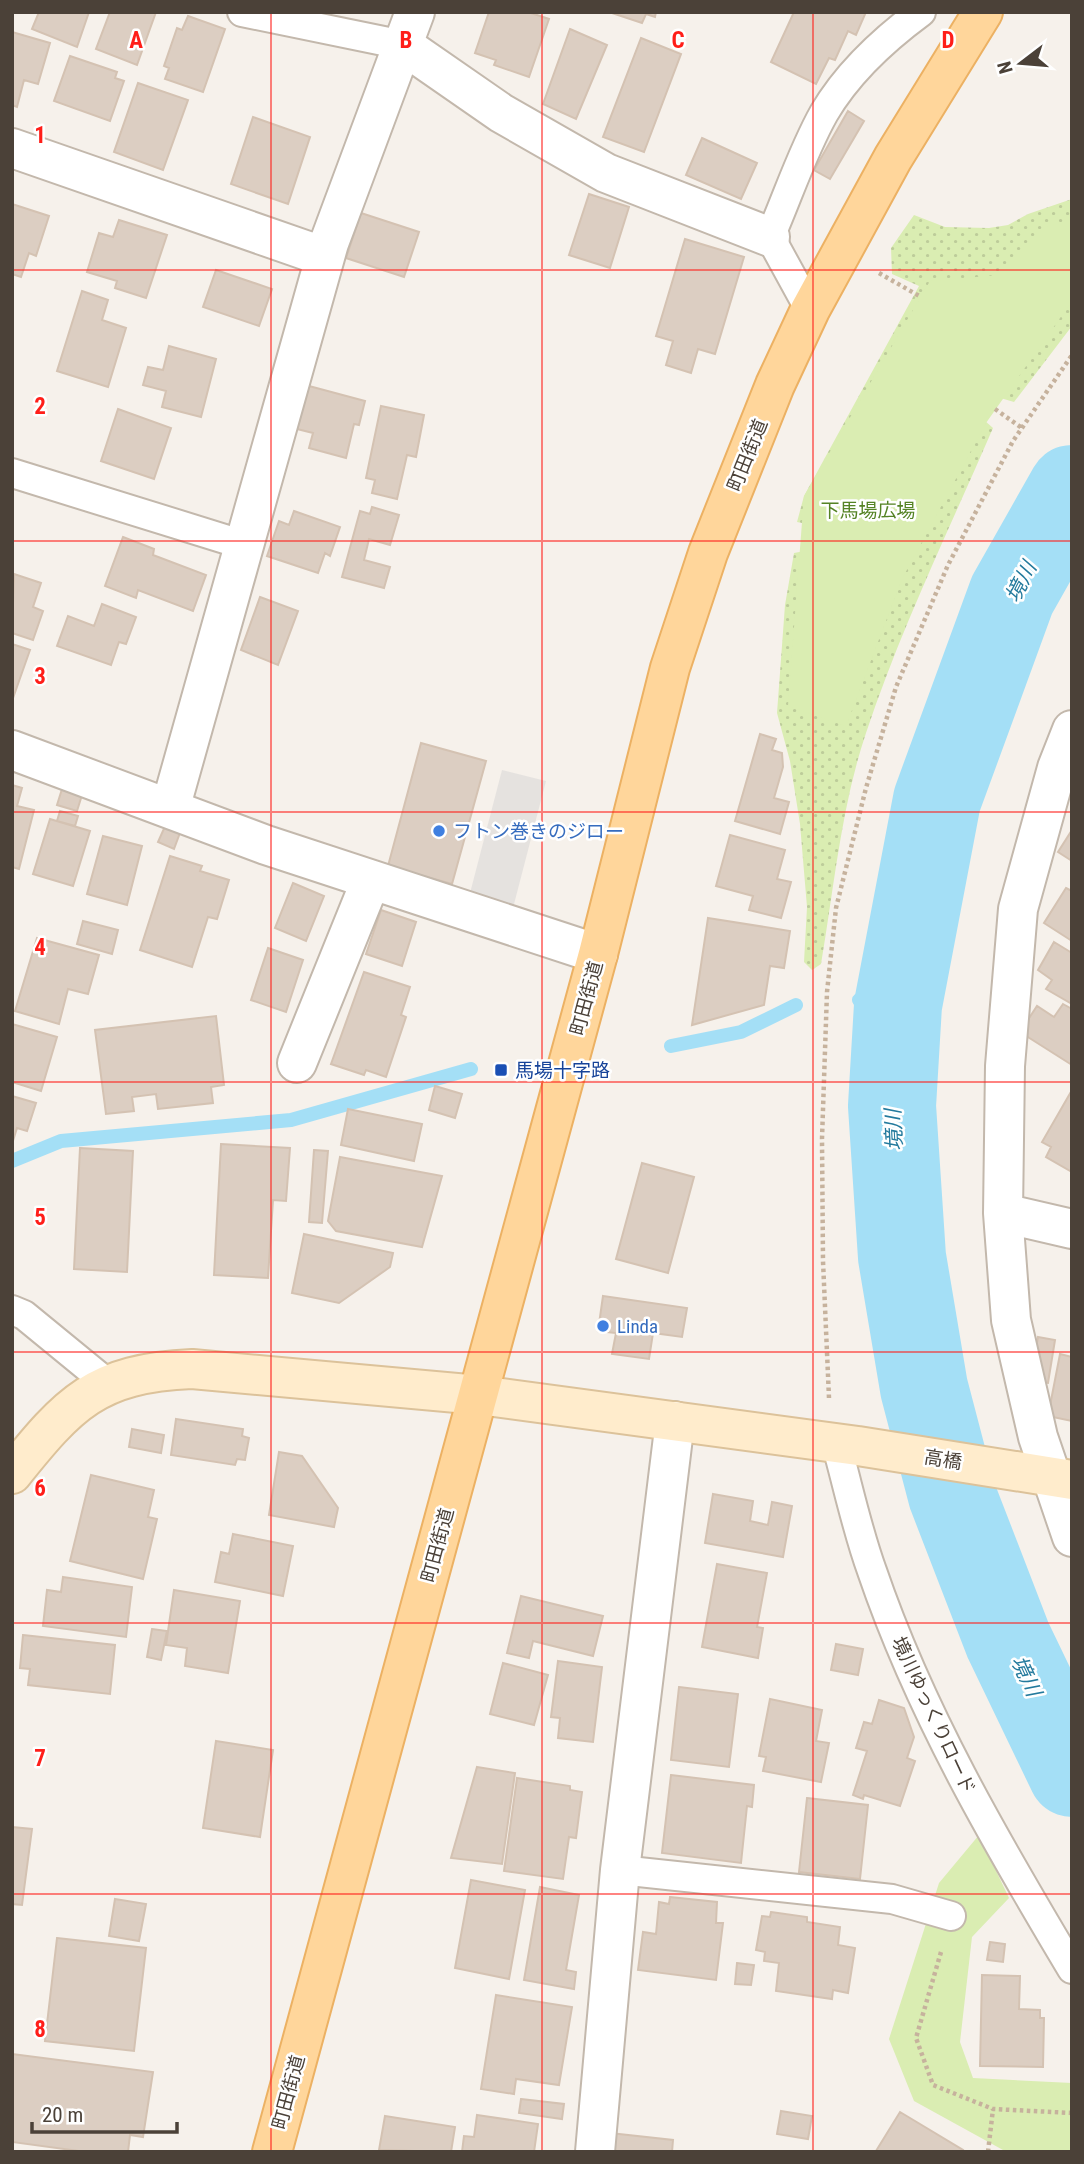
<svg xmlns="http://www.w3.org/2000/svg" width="1084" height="2164" font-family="'Roboto Condensed','Noto Sans JP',sans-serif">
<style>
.grass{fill:url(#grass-dots)}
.green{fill:#daedb2}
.parking{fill:#e5e2df}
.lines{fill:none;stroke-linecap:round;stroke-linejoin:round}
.stream{stroke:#a4dff6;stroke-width:14}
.river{stroke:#a4dff6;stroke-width:88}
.building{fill:#dccec2;stroke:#d4c2b2;stroke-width:2}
.lane-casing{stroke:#c3b8ac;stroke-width:32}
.street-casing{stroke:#c3b8ac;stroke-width:42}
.secondary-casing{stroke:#dcc29a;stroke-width:42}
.primary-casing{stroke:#ecb163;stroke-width:42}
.path{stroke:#c6b29d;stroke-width:4.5;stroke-dasharray:3.5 3.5;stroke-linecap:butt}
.lane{stroke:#fff;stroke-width:28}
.street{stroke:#fff;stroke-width:38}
.secondary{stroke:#ffeccc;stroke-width:38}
.primary{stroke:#ffd69b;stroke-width:38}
.grid{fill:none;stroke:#ff1e19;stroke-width:2;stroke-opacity:0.55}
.shop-dot{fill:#3f7fe0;stroke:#fff;stroke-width:2.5}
.transit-dot{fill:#1a4fb4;stroke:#fff;stroke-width:2.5}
.labels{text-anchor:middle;stroke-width:5;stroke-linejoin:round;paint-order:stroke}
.street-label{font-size:19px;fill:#4b4138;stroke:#fff}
.park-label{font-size:19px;fill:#558325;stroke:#fff}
.shop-label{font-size:19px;fill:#366cbe;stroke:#fff;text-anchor:start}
.transit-label{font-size:19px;fill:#164399;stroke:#fff;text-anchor:start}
.water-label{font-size:21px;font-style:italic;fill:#237a9d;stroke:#fff}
.grid-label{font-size:23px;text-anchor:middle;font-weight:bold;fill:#ff1e19;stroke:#fff;stroke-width:5;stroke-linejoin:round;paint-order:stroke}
</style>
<defs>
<pattern id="grass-dots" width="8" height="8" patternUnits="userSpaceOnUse" patternTransform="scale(1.75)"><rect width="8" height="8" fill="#daedb2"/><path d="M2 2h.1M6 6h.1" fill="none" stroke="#bdcc9a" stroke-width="1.8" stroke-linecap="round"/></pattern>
</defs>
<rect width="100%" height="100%" fill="#f6f1eb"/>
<path class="grass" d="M1072 199V234L821 527 797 522 804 496 919 286 892 274 891 248 914 215 945 227 989 228 1008 225 1028 214Z
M1072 273V326L1014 402 997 397Z
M984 420 993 428C949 530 901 628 866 733 841 807 834 888 821 964L812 970 804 962 807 907 800 824 790 761 777 713 785 605 794 553 815 549Z"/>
<path class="green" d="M1072 219V301L986 423 902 579 846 726 788 706 804 496 930 281 999 275 1047 227Z
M979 1835 1009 1898 972 1937 960 2042 973 2078 1072 2083V2152L1003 2150 914 2101 889 2039 939 1883Z"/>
<path class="parking" d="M502 770 546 781 513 908 469 897Z"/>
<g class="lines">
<path class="stream" d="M859 1000 898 1005
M671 1046 741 1032 796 1005
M12 1161 61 1141 291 1120 471 1069"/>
<path class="river" d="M1072 489 1012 595 937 800 898 1005 892 1106 902 1257 924 1388 952 1495 1008 1640 1072 1773"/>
</g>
<path class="building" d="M39 12H89L77 47 32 29Z
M110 12H156L137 65 96 49Z
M489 12H528L549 19 529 77 494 65 496 60 475 53Z
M609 12H656L655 17 646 14 642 23Z
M794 12H866L856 35 848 31 835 60 829 58 816 84 771 62Z
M188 16 225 29 203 92 165 79 169 68 164 66 177 28 182 30Z
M570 29 607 45 576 119 543 104Z
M12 32 50 43 38 84 24 80 17 107 12 105Z
M641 38 681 54 644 152 603 137Z
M70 56 117 72 115 78 124 81 110 121 54 101Z
M138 83 188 100 163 170 114 152Z
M848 111 864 121 830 179 814 170Z
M253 117 310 137 288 204 231 184Z
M702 138 757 163 741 199 686 175Z
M589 194 629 207 610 268 569 255Z
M12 204 49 216 36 256 29 253 21 277 12 274Z
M361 213 419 232 404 277 346 258Z
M119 220 167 235 146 298 115 288 117 281 87 272 99 233 113 237Z
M685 239 744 257 715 354 698 349 691 373 666 365 673 341 656 336Z
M216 270 272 289 259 326 203 307Z
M82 291 108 300 102 320 126 328 108 387 57 371Z
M169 346 216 359 201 417 162 407 166 391 143 385 148 367 163 370Z
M309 386 365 401 359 425 354 424 346 458 309 448 313 433 297 429Z
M381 406 424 415 416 457 407 455 397 499 372 493 375 480 366 478Z
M118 409 171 428 154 479 101 461Z
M372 507 399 515 390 545 369 539 364 560 390 567 384 588 342 577 360 511 370 514Z
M294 511 340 527 330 556 325 553 318 573 267 556 279 521 289 525Z
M123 537 154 549 153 555 206 575 193 611 138 590 136 598 105 586Z
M14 574 41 583 33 607 43 611 33 640 12 633Z
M260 597 298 611 278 665 241 650Z
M102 604 136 617 126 644 119 642 111 665 57 646 68 616 94 626Z
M12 644 30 650 12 701Z
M760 734 776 739 772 750 782 753 783 767 774 798 789 802 780 834 735 821Z
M421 743 486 761 452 884 388 866Z
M12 785 22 788 17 806 34 810 19 869 12 867Z
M62 789 82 795 77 811 57 805Z
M60 811 78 816 75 826 57 821Z
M50 819 90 831 73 886 33 874Z
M166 824 181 830 174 849 158 842Z
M1072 830V861L1058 852Z
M730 835 785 850 777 879 791 882 781 918 749 910 753 896 716 886Z
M103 836 142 846 127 905 87 894Z
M170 856 202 866 200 871 229 880 217 919 208 917 192 967 140 950Z
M293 883 324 896 306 941 275 928Z
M1066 888 1072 891V941L1044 923Z
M381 910 416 922 402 966 366 954Z
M708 918 790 931 784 968 770 966 764 1005 692 1025Z
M83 921 118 930 112 954 77 944Z
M37 938 99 955 88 994 68 989 59 1024 15 1011Z
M1054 942 1072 953V1004L1046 989 1052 980 1038 970Z
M268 948 303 960 286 1012 251 1000Z
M364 972 410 987 401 1015 406 1017 386 1077 366 1070 364 1075 331 1064Z
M1063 1004 1072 1009V1065L1020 1032 1037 1006 1054 1017Z
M216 1016 224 1085 211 1087 213 1103 158 1109 156 1094 132 1097 134 1111 106 1114 95 1030Z
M12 1024 57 1037 41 1091 12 1082Z
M435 1086 462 1094 455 1118 429 1110Z
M1072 1090V1172L1046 1157 1051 1147 1042 1142Z
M12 1096 36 1103 27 1131 17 1128 12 1144Z
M348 1109 422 1124 414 1161 341 1145Z
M221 1144 290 1148 286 1201 273 1200 268 1278 214 1275Z
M80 1148 133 1151 127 1272 74 1269Z
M314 1150 328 1151 322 1223 309 1222Z
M340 1157 442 1176 422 1247 336 1231 328 1221Z
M642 1163 694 1177 668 1273 616 1259Z
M304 1234 393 1253 390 1267 339 1303 292 1293Z
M603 1296 687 1308 682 1337 653 1333 649 1359 612 1354 616 1333 598 1331Z
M1038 1337 1055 1340 1048 1383 1039 1382 1034 1360Z
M1060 1354 1072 1357V1421L1048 1416Z
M176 1419 243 1429 242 1436 249 1438 245 1460 237 1459 235 1465 171 1455Z
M132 1429 164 1435 161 1453 129 1447Z
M279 1452 302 1456 338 1508 334 1527 269 1515Z
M91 1475 154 1490 148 1517 157 1519 143 1579 70 1561Z
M713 1494 753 1501 750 1521 768 1525 772 1502 792 1506 783 1557 705 1543Z
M233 1534 293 1546 283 1596 215 1582 221 1552 229 1554Z
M717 1564 767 1573 757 1627 763 1628 758 1658 702 1647Z
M63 1577 132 1587 126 1637 43 1626 47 1590 61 1592Z
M174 1590 240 1601 228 1673 185 1666 187 1648 166 1645Z
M521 1596 603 1616 593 1656 533 1641 529 1658 507 1653Z
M152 1629 167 1631 161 1660 147 1657Z
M23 1635 115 1645 110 1694 28 1685 30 1669 20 1668Z
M836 1644 863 1649 858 1675 831 1670Z
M558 1661 602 1667 593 1742 558 1738 560 1718 551 1717Z
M503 1663 548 1675 534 1725 490 1714Z
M679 1687 738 1694 729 1767 671 1760Z
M770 1699 822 1710 816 1741 829 1743 821 1782 763 1771 766 1757 759 1756Z
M879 1700 904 1708 914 1737 907 1758 915 1761 900 1806 864 1795 863 1799 853 1795 867 1751 856 1748 864 1722 872 1724Z
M216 1741 273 1750 260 1837 203 1828Z
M477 1767 515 1773 502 1864 451 1858Z
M671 1775 754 1785 752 1807 747 1806 741 1863 662 1853Z
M517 1778 570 1786V1790L582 1792 576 1838 569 1837 563 1879 504 1871Z
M807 1798 868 1805 860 1879 799 1872Z
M12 1827 32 1829 22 1905 12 1904Z
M471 1880 525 1890 509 1979 455 1968Z
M540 1887 579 1895 566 1970 576 1972 574 1989 524 1980Z
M670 1897 717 1902 716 1923H723L716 1980 638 1970 643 1932 656 1934 659 1902 669 1904Z
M115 1899 146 1904 139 1941 109 1936Z
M771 1912 807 1917V1922L840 1927 838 1945 855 1948 848 1993 833 1990 832 1999 776 1991 779 1963 764 1961 765 1952 756 1950 762 1916 770 1917Z
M57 1938 146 1948 134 2051 45 2041Z
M990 1942 1005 1944 1003 1962 987 1960Z
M737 1963 754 1965 751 1985 735 1984Z
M982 1975 1020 1976 1019 2009 1040 2010V2018H1044L1043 2067 980 2066Z
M496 1995 572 2007 559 2085 516 2079 514 2094 481 2089Z
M12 2054 153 2072 143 2137 130 2135 128 2152H86L12 2142Z
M521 2099 564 2104 562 2119 519 2113Z
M781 2111 812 2116 808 2139 777 2134Z
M900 2112 963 2150 962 2152 876 2151Z
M477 2115 538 2124 534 2152H462L464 2136 474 2137Z
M385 2116 455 2127 451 2152 379 2150Z
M610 2133 673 2140 672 2152H608Z"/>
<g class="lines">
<defs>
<path id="lane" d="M242 12 403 45
M810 310 770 237C788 196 802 152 824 113 848 72 883 40 921 12
M12 473 244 545
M12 1310 24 1315 107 1383
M836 1443C848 1486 857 1530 872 1571 920 1712 996 1842 1072 1969
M620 1870 892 1899 951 1916"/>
<path id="street" d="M403 45 501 113 606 173 770 237
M12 148 325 257
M1072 730 1057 768 1018 909 1005 1066 1003 1213 1011 1320 1038 1437 1072 1537
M12 750 266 845 598 954
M170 809 329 243 415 12
M297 1063 371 880
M1003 1213 1072 1229
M595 2152 620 1870 675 1421"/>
<path id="secondary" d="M12 1474C69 1403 96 1373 192 1369L479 1395 858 1446 1072 1480"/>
<path id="primary" d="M272 2152 598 954 670 668 708 553 775 385 810 310 893 158 983 12"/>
</defs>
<use href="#lane" class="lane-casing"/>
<use href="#street" class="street-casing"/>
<use href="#secondary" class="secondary-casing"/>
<use href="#primary" class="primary-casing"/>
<path class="path" d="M879 273 921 297
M995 409 1022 428
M829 1398 823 1261 822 1139 827 992 836 908 866 788 896 687 948 565 1013 441 1072 355
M941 1952 916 2038 933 2085 993 2109 1072 2113
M988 2152 993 2109"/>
<use href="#lane" class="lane"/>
<use href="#street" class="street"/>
<use href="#secondary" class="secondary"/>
<use href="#primary" class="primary"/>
</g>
<path class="grid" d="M271 12V2152M542 12V2152M813 12V2152M12 270H1072M12 541H1072M12 812H1072M12 1082H1072M12 1352H1072M12 1623H1072M12 1894H1072"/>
<g class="shop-dot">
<circle cx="439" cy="831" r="7"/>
<circle cx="603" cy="1326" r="7"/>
</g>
<rect class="transit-dot" x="494" y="1063" width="14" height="14" rx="3.5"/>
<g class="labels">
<g class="street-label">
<text transform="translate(747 455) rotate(-68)" y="7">町田街道</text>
<text transform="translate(586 998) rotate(-75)" y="7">町田街道</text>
<text transform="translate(943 1459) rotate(9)" y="7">高橋</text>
<text transform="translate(437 1545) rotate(-75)" y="7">町田街道</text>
<text transform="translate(934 1715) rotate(65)" y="7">境川ゆっくりロード</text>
<text transform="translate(288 2092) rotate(-75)" y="7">町田街道</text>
</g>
<g class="park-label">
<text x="868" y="517">下馬場広場</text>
</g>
<g class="shop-label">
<text x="453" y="838">フトン巻きのジロー</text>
<text x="617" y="1333">Linda</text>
</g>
<g class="transit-label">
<text x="515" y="1077">馬場十字路</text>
</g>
<g class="water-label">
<text transform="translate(1021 582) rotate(-63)" y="7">境川</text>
<text transform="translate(894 1130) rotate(-93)" y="7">境川</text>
<text transform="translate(1026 1676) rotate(65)" y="7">境川</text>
</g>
</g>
<g class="grid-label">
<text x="136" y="48">A</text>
<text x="406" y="48">B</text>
<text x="678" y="48">C</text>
<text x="948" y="48">D</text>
<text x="40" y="143">1</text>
<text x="40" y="414">2</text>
<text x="40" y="684">3</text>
<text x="40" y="955">4</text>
<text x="40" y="1225">5</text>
<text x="40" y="1496">6</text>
<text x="40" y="1766">7</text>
<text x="40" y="2037">8</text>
</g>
<rect width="1084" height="2164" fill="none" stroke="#4b4138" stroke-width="28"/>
<g transform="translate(1021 63) rotate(254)" stroke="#ffffff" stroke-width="5" paint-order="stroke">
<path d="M0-5L12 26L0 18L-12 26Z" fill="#4b4138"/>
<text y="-10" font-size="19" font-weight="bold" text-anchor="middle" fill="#4b4138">N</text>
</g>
<path d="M32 2122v10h145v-10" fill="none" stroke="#4b4138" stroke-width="3.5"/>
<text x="42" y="2122" font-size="21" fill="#4b4138" stroke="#ffffff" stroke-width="5" paint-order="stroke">20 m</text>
</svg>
